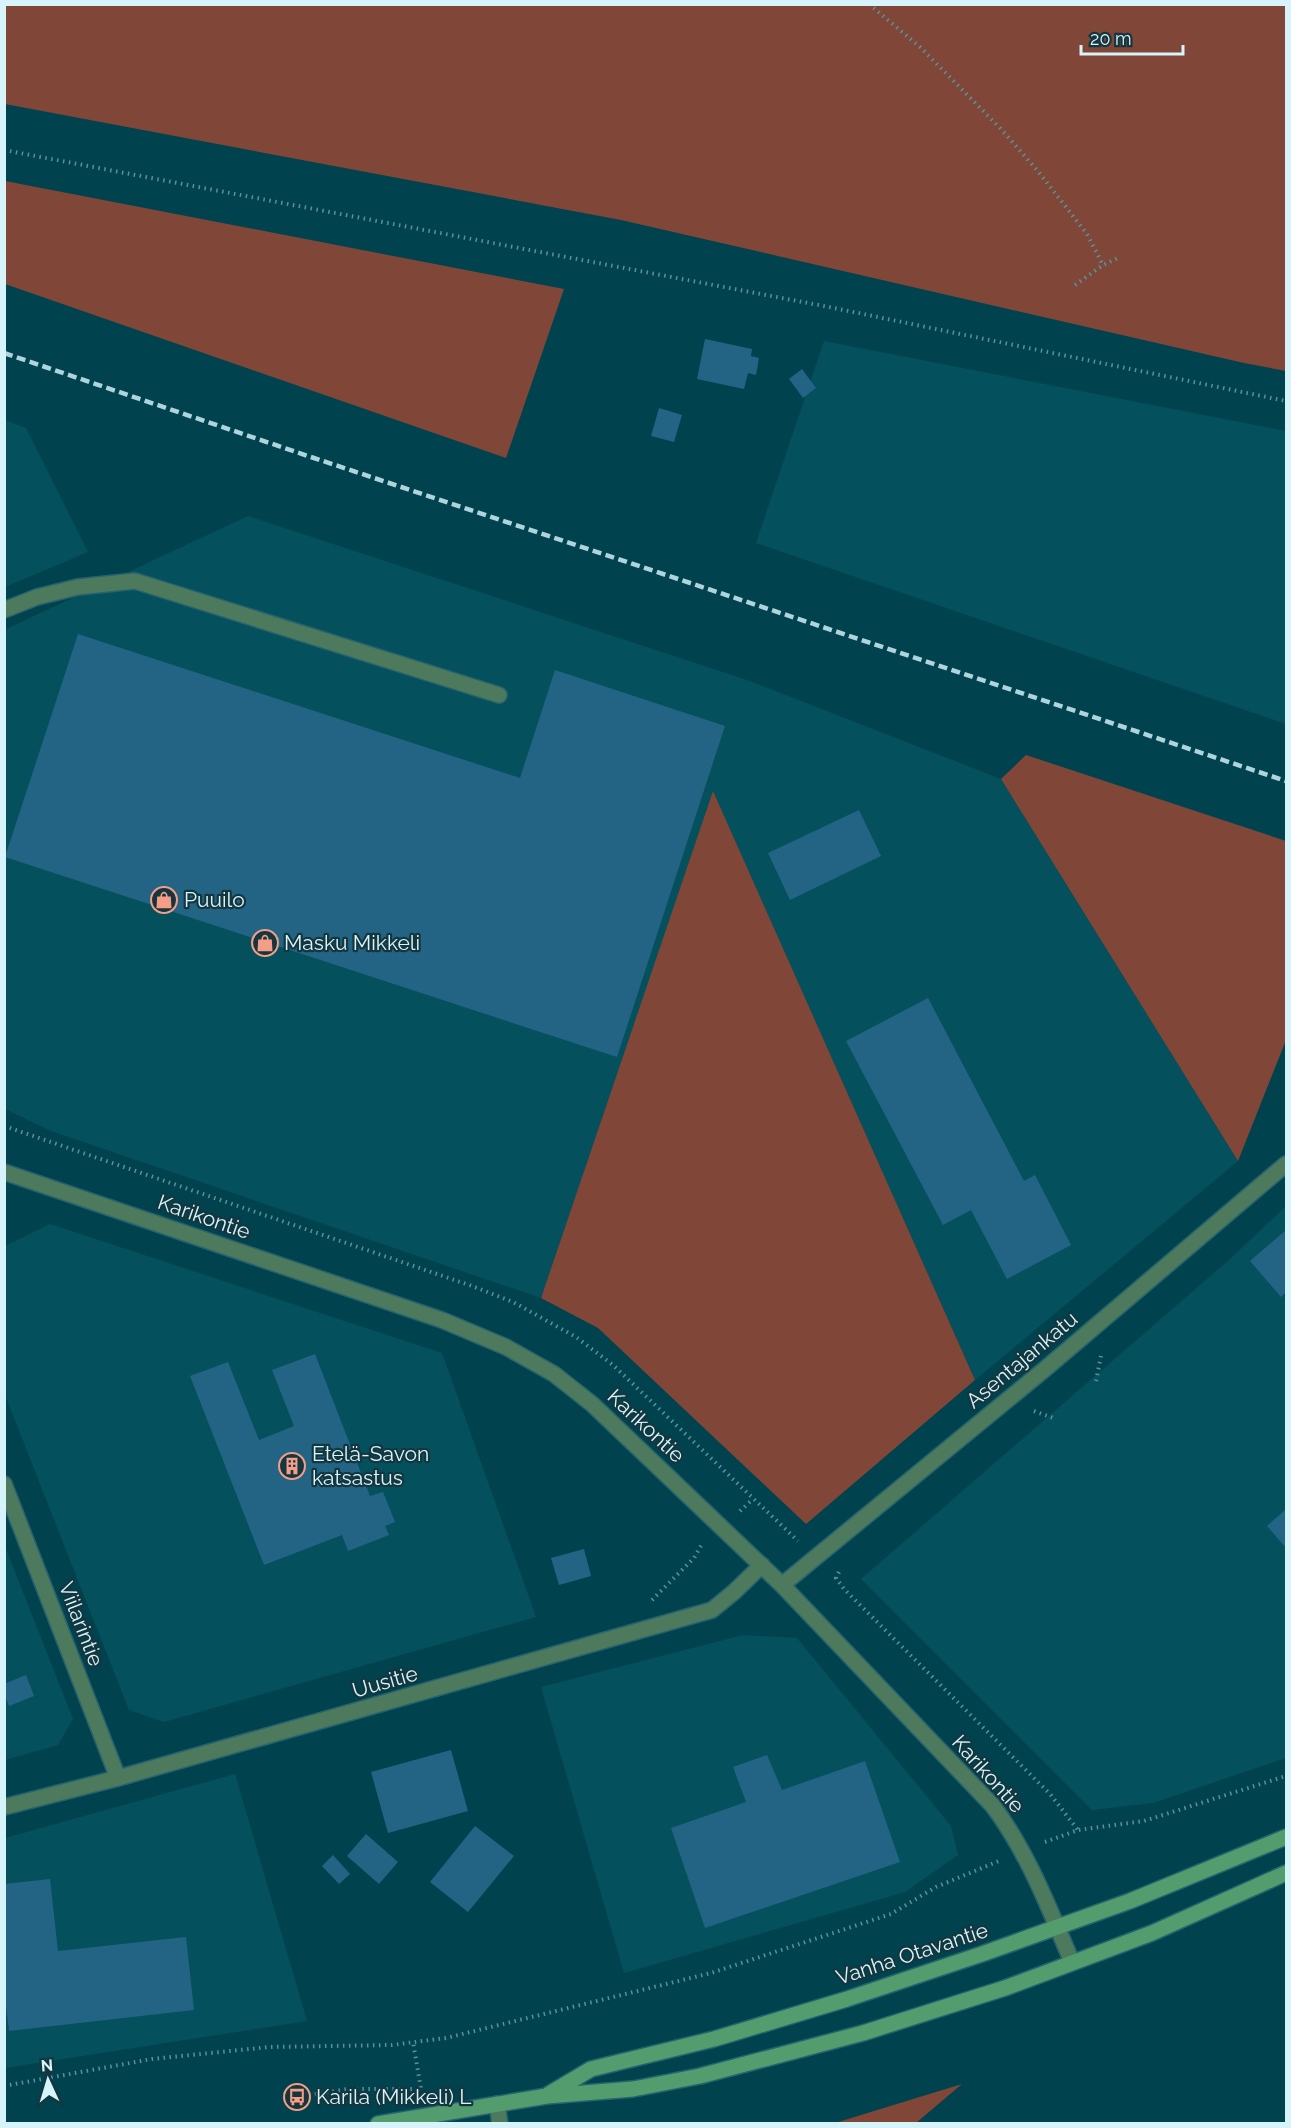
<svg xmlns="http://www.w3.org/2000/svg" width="1291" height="2128" font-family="Raleway,sans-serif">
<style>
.built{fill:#04505d}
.green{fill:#804638}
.building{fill:#236485}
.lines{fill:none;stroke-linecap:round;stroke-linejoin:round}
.service-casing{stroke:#27636e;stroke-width:18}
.minor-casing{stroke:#27636e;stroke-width:18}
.secondary-casing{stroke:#27636e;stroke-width:18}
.path{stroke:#5d909a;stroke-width:4;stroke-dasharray:1.5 4.5;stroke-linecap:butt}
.service{stroke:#4d795c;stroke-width:15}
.minor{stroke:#4d795c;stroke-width:15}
.secondary{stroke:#539c6e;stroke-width:15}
.rail{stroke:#b0d4dc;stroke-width:4.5;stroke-dasharray:9 4.5;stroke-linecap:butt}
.labels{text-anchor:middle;stroke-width:4.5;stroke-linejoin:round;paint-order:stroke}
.poi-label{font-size:21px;fill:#d7f4fb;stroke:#14363e;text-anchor:start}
.street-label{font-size:21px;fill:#d7f4fb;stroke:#14363e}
</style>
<rect width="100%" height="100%" fill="#00434f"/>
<path class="built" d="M824 341 1286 431V724L756 543Z
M5 420 26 428 88 552 5 587Z
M248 516 750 681 1001 779 1238 1161 975 1380 713 792 541 1298 51 1131 5 1109 4 630Z
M1286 1206V1758L1153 1803 1092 1810 861 1579 1230 1259Z
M50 1224 442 1353 536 1617 164 1722 129 1710 5 1395V1246Z
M4 1544 73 1719 58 1745 5 1760Z
M743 1635 797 1638 951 1826 958 1855 905 1892 624 1973 541 1687Z
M235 1774 307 2021 5 2068V1838Z"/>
<path class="green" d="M4 5H1286V371L1244 363 621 220 5 104Z
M5 181 564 289 506 458 5 284Z
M1026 755 1286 841V1040L1238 1161 1001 779Z
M713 791 975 1380 806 1524 598 1328 541 1298Z
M962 2084 916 2123H835Z"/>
<path class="building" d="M705 339 752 349 751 356 759 358 756 375 748 373 744 389 697 379Z
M802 369 816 388 803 398 789 379Z
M659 408 682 415 674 442 651 436Z
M78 634 520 778 555 670 725 726 617 1057 5 857Z
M859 810 881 856 790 900 768 853Z
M928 998 1024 1181 1035 1175 1071 1245 1007 1279 971 1210 943 1225 846 1041Z
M1286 1230V1292L1281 1297 1250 1261Z
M315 1354 370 1496 383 1492 395 1522 385 1526 389 1535 348 1551 342 1535 264 1565 190 1376 228 1362 259 1440 294 1426 272 1370Z
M1286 1509V1548L1267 1526Z
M584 1549 591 1576 559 1585 551 1558Z
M26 1675 34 1696 9 1706 4 1694V1684Z
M451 1750 468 1811 388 1833 371 1772Z
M767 1755 782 1790 865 1761 900 1862 705 1928 671 1828 746 1802 733 1767Z
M475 1826 514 1856 468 1912 430 1882Z
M366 1834 398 1862 379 1884 347 1856Z
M333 1855 350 1874 339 1884 322 1866Z
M50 1879 58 1951 186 1937 194 2010 9 2031 4 1989V1884Z"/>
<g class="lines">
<defs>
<path id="service" d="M4 610 37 597 78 587 135 581 499 695"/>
<path id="minor" d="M4 1172 442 1320 506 1347 554 1374 592 1404 782 1585 993 1806C1028 1853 1049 1908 1072 1962
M4 1484 118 1778
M782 1585 1045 1369 1286 1164
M4 1807 118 1778 712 1610 734 1592 762 1565
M497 2104 500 2124"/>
<path id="secondary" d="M549 2094 591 2069 714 2039 847 1999 982 1954 1130 1901 1286 1837
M378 2124 547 2096 633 2089 700 2076 863 2033 1005 1988 1152 1933 1286 1873"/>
</defs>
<use href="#service" class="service-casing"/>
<use href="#minor" class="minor-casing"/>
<use href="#secondary" class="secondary-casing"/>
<path class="path" d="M869 4 920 47 1000 128 1037 170 1087 234 1103 265
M4 150 829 307 1286 401
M1075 285 1103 265 1120 257
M4 1126 472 1286 513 1302 576 1337 613 1365 798 1541
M1096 1381 1101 1356
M1034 1411 1053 1418
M740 1511 753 1499
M839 1572 836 1578 844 1589 1050 1794 1078 1830
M652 1600 694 1558 702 1544
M1045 1842 1078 1830 1144 1821 1286 1776
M4 2086 152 2059 269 2047 392 2045 446 2038 711 1973 891 1914 936 1887 999 1861
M297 2097 348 2089H421L413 2042"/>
<use href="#service" class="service"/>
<use href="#minor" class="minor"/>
<use href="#secondary" class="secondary"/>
<path class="rail" d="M4 353 311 457 1286 781"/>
</g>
<defs>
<symbol id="shop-ring" viewBox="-11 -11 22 22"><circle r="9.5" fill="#14363e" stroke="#f49e88" stroke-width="1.5"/><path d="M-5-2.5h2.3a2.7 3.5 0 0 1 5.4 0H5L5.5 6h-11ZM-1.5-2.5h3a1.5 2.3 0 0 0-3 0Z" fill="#f49e88"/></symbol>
<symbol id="building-ring" viewBox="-11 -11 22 22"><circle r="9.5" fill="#14363e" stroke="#f49e88" stroke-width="1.5"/><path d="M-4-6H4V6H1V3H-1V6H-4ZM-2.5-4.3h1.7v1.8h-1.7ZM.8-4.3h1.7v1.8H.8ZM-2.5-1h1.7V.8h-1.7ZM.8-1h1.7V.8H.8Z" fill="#f49e88"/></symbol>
<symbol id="bus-ring" viewBox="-11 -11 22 22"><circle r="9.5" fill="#14363e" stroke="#f49e88" stroke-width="1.5"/><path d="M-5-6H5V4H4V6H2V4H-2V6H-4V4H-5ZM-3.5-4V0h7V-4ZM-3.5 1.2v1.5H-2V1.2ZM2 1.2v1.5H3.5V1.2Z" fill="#f49e88"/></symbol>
</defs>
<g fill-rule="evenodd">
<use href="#shop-ring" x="149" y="885" width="30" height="30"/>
<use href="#shop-ring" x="250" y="928" width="30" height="30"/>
<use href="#building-ring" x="277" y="1451" width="30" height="30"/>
<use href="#bus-ring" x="282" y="2082" width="30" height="30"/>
</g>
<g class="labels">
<g class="poi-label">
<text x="184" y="907">Puuilo</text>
<text x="284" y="950">Masku Mikkeli</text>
<text x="312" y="1461">Etelä-Savon<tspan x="312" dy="24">katsastus</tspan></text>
<text x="316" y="2104">Karila (Mikkeli) L</text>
</g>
<g class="street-label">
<text transform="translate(204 1217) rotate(19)" y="7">Karikontie</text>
<text transform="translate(1022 1360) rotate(-40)" y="7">Asentajankatu</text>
<text transform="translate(646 1426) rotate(43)" y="7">Karikontie</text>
<text transform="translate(81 1624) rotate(69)" y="7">Viilarintie</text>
<text transform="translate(385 1682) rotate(-16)" y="7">Uusitie</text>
<text transform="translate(988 1774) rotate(48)" y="7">Karikontie</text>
<text transform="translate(912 1954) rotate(-18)" y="7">Vanha Otavantie</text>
</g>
</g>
<rect width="1291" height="2128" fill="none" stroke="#d7f4fb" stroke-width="12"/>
<g transform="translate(48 2080) rotate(356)" stroke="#14363e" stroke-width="4.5" paint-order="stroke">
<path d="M0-4.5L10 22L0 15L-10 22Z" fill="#d7f4fb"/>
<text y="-9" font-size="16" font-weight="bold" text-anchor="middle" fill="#d7f4fb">N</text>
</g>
<path d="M1081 45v9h102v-9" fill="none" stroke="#d7f4fb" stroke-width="3"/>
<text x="1090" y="45" font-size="18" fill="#d7f4fb" stroke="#14363e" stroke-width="4.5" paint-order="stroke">20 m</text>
</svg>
